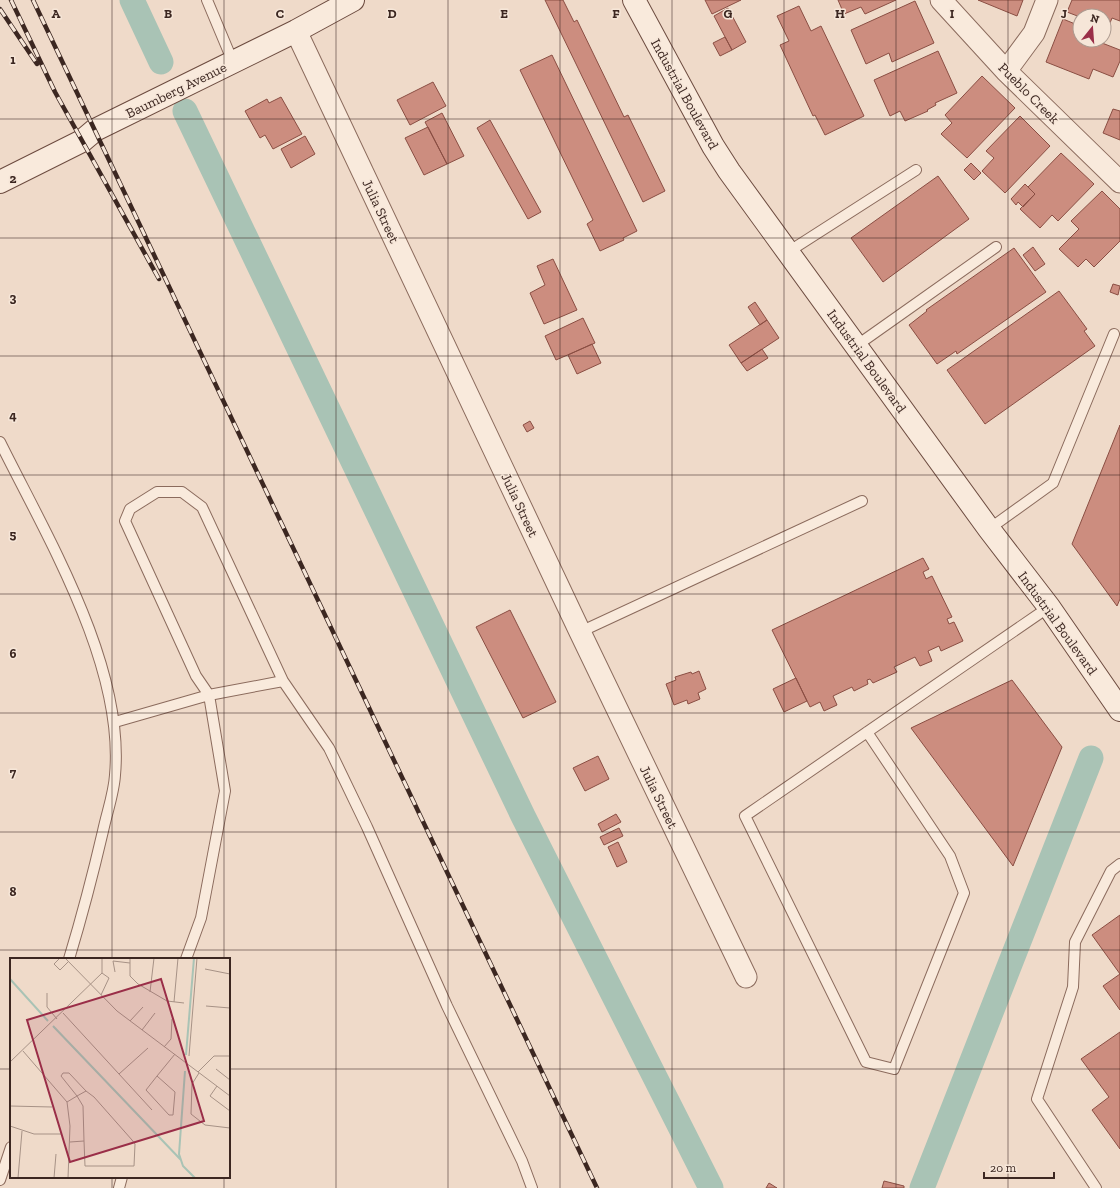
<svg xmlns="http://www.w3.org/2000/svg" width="1120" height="1188" font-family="'Zilla Slab',serif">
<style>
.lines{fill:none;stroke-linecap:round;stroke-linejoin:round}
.canal{stroke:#a9c3b5;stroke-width:25}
.building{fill:#cc8d7f;stroke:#8a4e43}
.lane-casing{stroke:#8b6b5d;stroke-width:12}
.street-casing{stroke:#8b6b5d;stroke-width:23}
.secondary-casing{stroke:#6d4c40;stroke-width:24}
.lane{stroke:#f9eadc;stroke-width:10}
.street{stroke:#f9eadc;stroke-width:21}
.secondary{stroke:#f9eadc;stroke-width:22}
.rail-casing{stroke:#3c2721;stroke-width:4.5}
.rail{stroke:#f6e6d8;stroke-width:3;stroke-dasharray:9;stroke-linecap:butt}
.grid{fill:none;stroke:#3c2721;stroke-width:1;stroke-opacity:0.55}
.labels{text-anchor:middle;stroke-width:3;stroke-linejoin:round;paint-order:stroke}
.street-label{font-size:14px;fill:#3c2721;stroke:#f6e6d8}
.inset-river{fill:none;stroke:#a9c3b5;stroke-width:2}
.inset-road{fill:none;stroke:#a79286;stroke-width:1}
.view{fill:#9a2e48;fill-opacity:0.15;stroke:#9a2e48;stroke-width:2}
.inset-edge{fill:none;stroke:#3c2721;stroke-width:2}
.grid-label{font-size:13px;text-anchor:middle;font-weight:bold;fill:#3c2721;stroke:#f6e6d8;stroke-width:3;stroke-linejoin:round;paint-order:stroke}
</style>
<rect width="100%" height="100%" fill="#efdac9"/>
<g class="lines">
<path class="canal" d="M132 0 161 62
M185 111 523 816 711 1188
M922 1188 1091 758"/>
</g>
<path class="building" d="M545 0H563L574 22 577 20 624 117 628 115 665 191 643 202Z
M705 0H741L712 14Z
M838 0H896L865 14 861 7 844 14Z
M978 0H1023L1017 16Z
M1072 0H1120V21L1112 18 1108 28 1104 26V16L1080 17 1067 12Z
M915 1 934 43 892 62 889 53 866 64 851 30Z
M799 6 811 31 821 26 864 116 825 135 815 115 813 116 780 45 789 41 777 16Z
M728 8 746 42 732 50 714 16Z
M1063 19 1080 26V40H1103L1102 43 1120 50V61L1113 77 1093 69 1089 79 1046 62Z
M725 37 732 50 720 56 713 43Z
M938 51 957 93 935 103 936 105 927 110 928 111 905 121 900 111 890 116 874 80Z
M552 55 637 231 623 238 624 240 600 251 587 224 593 220 520 70Z
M982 76 1015 108 967 158 941 134 952 123 945 115Z
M433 82 446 106 410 125 397 100Z
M281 97 302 134 273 149 265 135 260 138 245 111 267 99 269 103Z
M1113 109 1120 111V140L1103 133Z
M442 113 464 156 447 164 425 122Z
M1020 116 1050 146 1005 193 982 171 994 158 986 151Z
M490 120 541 212 528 219 477 128Z
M428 127 447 164 424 175 405 138Z
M305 136 315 154 291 168 281 149Z
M1061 153 1094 184 1058 221 1052 215 1040 228 1020 209 1035 194 1028 187Z
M971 163 981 173 974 180 964 170Z
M938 176 969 219 883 282 851 238Z
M1025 184 1035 194 1023 207 1018 202 1016 205 1011 199Z
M1102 191 1120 209V241L1094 267 1086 259 1078 267 1059 249 1079 229 1071 221Z
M1033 247 1045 264 1035 271 1023 255Z
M1014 248 1046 292 957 354 956 351 937 364 909 325 927 311 926 310Z
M553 259 577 310 544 324 530 293 545 285 537 266Z
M1113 284 1120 286 1118 295 1110 292Z
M1059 291 1087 329 1084 331 1095 346 985 424 947 370Z
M755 302 767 320 760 325 748 307Z
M583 318 595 343 556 360 545 336Z
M767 320 779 338 741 363 729 345Z
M592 344 601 363 577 374 568 355Z
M762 349 768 358 747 371 741 363Z
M530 421 534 428 527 432 523 425Z
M1120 425V599L1117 606 1072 544Z
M923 558 929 569 923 572 926 579 932 576 952 617 947 619 949 624 954 622 963 641 941 651 939 646 928 651 932 661 920 666 915 657 894 667 897 672 873 683 870 679 867 680 868 684 854 691 852 687 833 696 837 705 824 711 820 702 810 707 772 630Z
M510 610 556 702 523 718 476 627Z
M699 671 706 689 698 693 700 699 688 704 687 700 674 705 666 684 676 680 675 677 691 672 692 674Z
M796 678 807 701 784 712 773 689Z
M1012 680 1062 747 1013 866 911 728Z
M598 756 609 779 585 791 573 768Z
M616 814 621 822 602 832 598 824Z
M619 828 623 836 604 845 600 837Z
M618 842 627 862 617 867 608 847Z
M1120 915V1010L1103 986 1120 974 1092 935Z
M1120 1032V1149L1092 1110 1109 1097 1081 1059Z
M884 1181 904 1186V1188H882Z
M769 1183 777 1188H766Z"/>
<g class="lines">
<defs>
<path id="lane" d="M207 0 233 62
M788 252 916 170
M856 346 996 247
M0 442C47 537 125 666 115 775 114 793 107 812 103 831 93 874 82 916 69 959
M989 529 1053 483 1114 334
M580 632 862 501
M283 681 209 695 196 676 125 521 130 509 157 492H182L202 507 283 681 329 748 367 827 447 1006 522 1161 532 1188
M115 722 209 695 225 791 201 918 186 959
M867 732 950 856 964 893 894 1069 866 1062 745 816 1049 607
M0 1180 11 1147
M119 1188 122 1177
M1096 1188 1037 1099 1073 987 1075 942 1111 871 1120 864"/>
<path id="street" d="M941 0 1006 71 1120 182
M296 31 580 632 746 977
M1006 71 1034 33 1047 0"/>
<path id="secondary" d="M634 0 713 146 729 171 989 529 1049 607 1120 710
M0 182 82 141 95 130 296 31 353 0"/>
</defs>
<use href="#lane" class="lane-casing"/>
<use href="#street" class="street-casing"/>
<use href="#secondary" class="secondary-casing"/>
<use href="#lane" class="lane"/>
<use href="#street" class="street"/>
<use href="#secondary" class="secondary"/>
<defs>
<path id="rail" d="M11 0 55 92 159 279
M33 0 597 1188
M0 9 37 64"/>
</defs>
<use href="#rail" class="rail-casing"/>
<use href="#rail" class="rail"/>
</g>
<path class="grid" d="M112 0V959M224 0V959M336 0V1188M448 0V1188M560 0V1188M672 0V1188M784 0V1188M896 0V1188M1008 0V1188M0 119H1120M0 238H1120M0 356H1120M0 475H1120M0 594H1120M0 713H1120M0 832H1120M0 950H1120M0 1069H11M229 1069H1120M112 1177V1188M224 1177V1188"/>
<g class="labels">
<g class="street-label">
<text transform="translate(176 90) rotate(-26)" y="5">Baumberg Avenue</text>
<text transform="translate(1029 93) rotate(45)" y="5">Pueblo Creek</text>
<text transform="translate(685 94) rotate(61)" y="5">Industrial Boulevard</text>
<text transform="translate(381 211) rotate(65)" y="5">Julia Street</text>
<text transform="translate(867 361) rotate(54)" y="5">Industrial Boulevard</text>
<text transform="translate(520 505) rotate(65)" y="5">Julia Street</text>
<text transform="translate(1058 623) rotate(54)" y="5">Industrial Boulevard</text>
<text transform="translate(659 797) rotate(64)" y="5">Julia Street</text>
</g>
</g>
<g transform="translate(10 958)">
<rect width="220" height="220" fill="#efdac9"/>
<path class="inset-river" d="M0 21 38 63M43 68 171 202M176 97 184 0M175 113 169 196 173 208 185 220"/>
<path class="inset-road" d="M50 0 44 6 50 12 58 4M55 0 107 53 220 138M120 0V18L128 26 157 43 174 45M195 11 220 16M105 14 103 3 120 5M140 34 144 0M37 35V49L47 61M91 37 99 20 92 15M164 44 168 0M196 48 220 50M53 55 142 152M120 63 133 49M132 72 145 55M154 89 161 81 162 61M13 93 57 144 60 168 58 220M179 98 187 0M0 104 92 15V0M206 111 220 122M188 114 204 98H220M189 115 182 126 181 156 195 167 220 170M109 116 138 90M147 118 165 134 163 157H159L136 132 147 118 165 96M207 128 200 138 220 153M57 144 67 138 73 148 74 183M0 148 42 149M0 168 24 176H51M60 184 74 183 75 208H124L125 186 122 182 84 139 76 133 67 138 51 118 53 115H59L76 133M8 220 12 173M44 220 46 196"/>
<path class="view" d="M151 21 194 163 60 204 17 62Z"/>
<rect width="220" height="220" class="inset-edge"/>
</g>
<g class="grid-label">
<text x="56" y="18">A</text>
<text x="168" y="18">B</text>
<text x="280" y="18">C</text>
<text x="392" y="18">D</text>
<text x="504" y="18">E</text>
<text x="616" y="18">F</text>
<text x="728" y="18">G</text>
<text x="840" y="18">H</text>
<text x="952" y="18">I</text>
<text x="1064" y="18">J</text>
<text x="13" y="64">1</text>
<text x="13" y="183">2</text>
<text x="13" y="302">3</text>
<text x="13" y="420">4</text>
<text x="13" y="539">5</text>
<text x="13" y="658">6</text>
<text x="13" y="777">7</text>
<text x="13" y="896">8</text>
</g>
<g transform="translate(1092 28) rotate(17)"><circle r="19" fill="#f6e6d8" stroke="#ac9a8f"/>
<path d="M0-3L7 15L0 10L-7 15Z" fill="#9a2e48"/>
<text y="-6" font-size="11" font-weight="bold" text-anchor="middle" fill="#3c2721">N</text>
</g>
<path d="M984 1172v6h70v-6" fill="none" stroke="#3c2721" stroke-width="2"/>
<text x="990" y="1172" font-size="12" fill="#3c2721" stroke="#f6e6d8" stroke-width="3" paint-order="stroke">20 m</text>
</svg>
